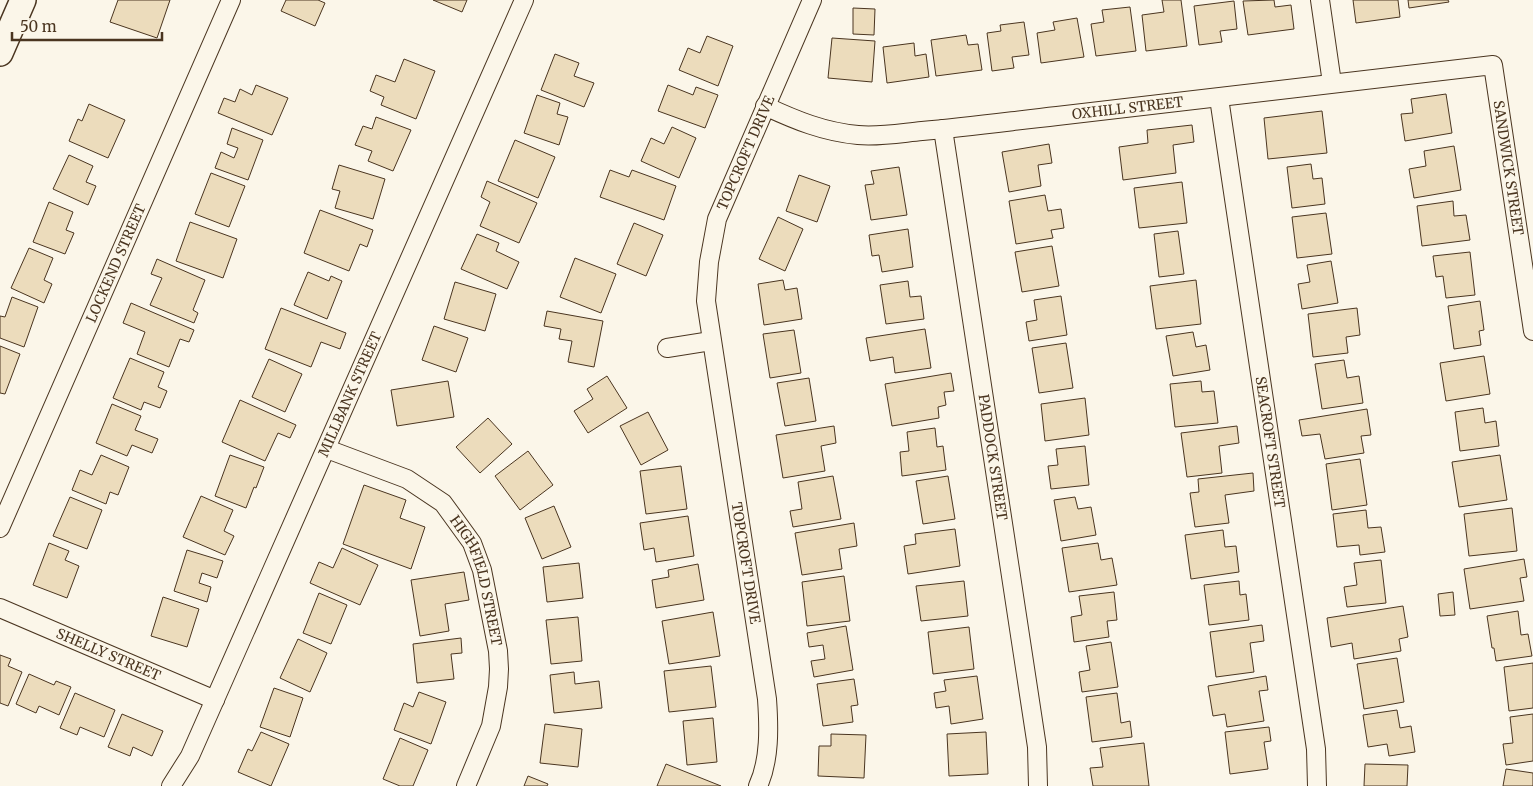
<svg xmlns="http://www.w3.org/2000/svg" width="1533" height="786" font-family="Merriweather,serif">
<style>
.building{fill:#ecdcbc;stroke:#4a3520}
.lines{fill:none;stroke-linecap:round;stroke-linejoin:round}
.street-casing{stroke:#4a3520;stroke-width:20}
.secondary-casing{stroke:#4a3520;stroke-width:28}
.street{stroke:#fbf6e9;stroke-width:18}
.secondary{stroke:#fbf6e9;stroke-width:25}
.labels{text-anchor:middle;stroke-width:4;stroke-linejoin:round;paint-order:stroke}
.street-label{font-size:14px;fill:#4a3520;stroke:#fbf6e9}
</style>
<rect width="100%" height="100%" fill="#fbf6e9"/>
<path class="building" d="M118 0H170L157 38 110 22Z
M286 0H318L325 3 315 26 281 11Z
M433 0H467L462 12Z
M1162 0H1181L1187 46 1146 51 1142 15 1164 12Z
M1274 0 1275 7 1291 5 1294 29 1248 35 1243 1Z
M1353 0H1398L1400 17 1356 23Z
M1408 0H1448L1449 2 1409 8Z
M1234 1 1237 29 1220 31 1222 42 1199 45 1194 6Z
M1130 7 1136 51 1096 56 1091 24 1104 22 1102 10Z
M853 8 875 9 874 35 853 34Z
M1077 18 1084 57 1041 63 1037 33 1055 30 1053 22Z
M1024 22 1029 55 1012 57 1014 68 992 71 987 33 1001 31 1000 25Z
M966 35 968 45 978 44 982 70 936 76 931 40Z
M707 36 733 46 718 86 679 70 688 48 700 53Z
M832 38 875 41 872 82 828 78Z
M914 43 915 56 926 54 929 77 887 83 883 47Z
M555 54 579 63 574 76 594 83 584 107 541 90Z
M404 59 435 71 416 119 381 105 384 97 370 91 376 75 395 82Z
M256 85 288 98 272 135 218 113 224 98 235 102 240 89 252 95Z
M668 85 693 95 696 87 718 95 705 128 658 111Z
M1446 94 1452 133 1405 141 1401 114 1413 113 1411 99Z
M537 95 560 103 557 114 568 117 559 145 524 133Z
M89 104 125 120 108 158 69 141 78 119 82 121Z
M1322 111 1327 153 1268 159 1264 118Z
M376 117 411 130 393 171 368 161 372 151 355 145 363 126 372 129Z
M1192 125 1194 142 1173 145 1176 173 1123 180 1119 147 1148 143 1147 130Z
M672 127 696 138 679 178 641 161 651 138 664 144Z
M232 128 263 140 248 180 215 168 221 152 234 158 238 148 227 144Z
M515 140 555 157 538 198 498 181Z
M1049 144 1052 163 1038 165 1041 186 1009 192 1002 152Z
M1454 146 1461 190 1414 198 1409 169 1426 166 1424 151Z
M69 155 93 166 86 182 96 186 88 205 53 189Z
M1311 164 1313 179 1322 178 1325 204 1292 208 1287 167Z
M339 165 385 179 373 219 335 208 340 191 332 189Z
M899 167 907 215 871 220 865 185 874 184 871 171Z
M610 170 629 177 632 170 676 186 664 220 600 197Z
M211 173 245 186 229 227 195 214Z
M799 175 830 186 817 222 786 211Z
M487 181 537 203 519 243 480 226 490 202 481 197Z
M1182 182 1187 223 1139 228 1134 188Z
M1045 195 1048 211 1061 209 1064 228 1051 230 1053 238 1016 244 1009 201Z
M1453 201 1454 216 1466 215 1470 240 1422 246 1417 206Z
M49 202 73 212 66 230 74 233 65 254 33 242Z
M320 210 373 230 367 247 360 244 349 271 304 253Z
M1326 213 1332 254 1297 258 1292 217Z
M778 217 803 229 785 271 759 259Z
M190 222 237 239 223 278 176 261Z
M634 223 663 235 646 276 617 264Z
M908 229 913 267 882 272 879 255 872 256 869 235Z
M1178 231 1184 274 1159 277 1154 234Z
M477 234 499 243 496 251 519 262 507 289 461 269Z
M1052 246 1059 286 1022 292 1015 252Z
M29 248 53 258 44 280 52 284 44 303 11 288Z
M1470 252 1475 295 1446 298 1443 276 1436 277 1433 256Z
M575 258 616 274 601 313 560 297Z
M157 259 205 280 193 310 198 313 194 323 150 305 162 278 151 274Z
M1331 261 1338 303 1302 309 1298 284 1310 282 1307 265Z
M308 272 329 281 331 276 342 281 327 319 294 305Z
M783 280 785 290 797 288 802 319 764 325 758 284Z
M1196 280 1201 324 1156 329 1150 286Z
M908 281 910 297 921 296 924 319 886 324 880 285Z
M455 282 496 294 485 331 444 319Z
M1061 296 1067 335 1029 341 1026 322 1037 320 1034 300Z
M12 297 38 307 24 347 0 338V316L5 317Z
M1480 301 1484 330 1479 331 1481 345 1454 349 1448 306Z
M131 303 194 330 189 342 180 339 169 367 137 354 145 332 123 323Z
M281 308 346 333 340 349 321 342 311 367 265 349Z
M1357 308 1360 335 1346 337 1348 353 1313 357 1308 314Z
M547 311 603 321 594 367 568 362 572 341 559 339 561 329 544 326Z
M434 326 468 338 456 372 422 360Z
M925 329 931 368 895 373 893 357 870 361 866 338Z
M794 330 801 373 770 378 763 334Z
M1193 332 1196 347 1206 345 1210 370 1173 376 1166 336Z
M1066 343 1073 388 1039 393 1032 348Z
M0 346 20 354 5 394 0 393Z
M1484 356 1490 394 1446 401 1440 363Z
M130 358 164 372 158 387 167 391 160 408 144 402 141 410 113 398Z
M269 359 302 374 285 412 252 397Z
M1344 360 1347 378 1359 376 1363 403 1322 409 1315 364Z
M951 373 954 391 944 392 946 405 938 407 939 418 892 426 885 384Z
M607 376 627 408 588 433 574 411 593 399 587 389Z
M809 378 816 421 785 426 777 383Z
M448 381 454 417 397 426 391 390Z
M1201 381 1202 392 1214 391 1218 423 1175 427 1170 384Z
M1085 398 1089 435 1045 441 1041 404Z
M240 400 296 425 290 438 278 433 265 461 222 442Z
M112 404 141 416 135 430 158 439 152 453 132 445 127 456 96 443Z
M1483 408 1485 423 1496 421 1499 446 1460 451 1455 412Z
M1367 409 1371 435 1361 436 1364 453 1325 459 1320 434 1302 436 1299 420Z
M648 412 668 450 641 465 620 426Z
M488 418 512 444 480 473 456 447Z
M834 426 836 443 821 446 825 471 783 478 776 435Z
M1237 426 1239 443 1219 446 1222 473 1187 477 1181 433Z
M935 428 937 447 943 446 946 470 902 476 900 452 909 451 907 432Z
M1085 446 1089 485 1051 489 1048 466 1058 465 1056 449Z
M528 451 553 485 520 510 495 476Z
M101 455 129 467 118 495 110 492 106 504 72 490 80 470 92 475Z
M230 455 264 467 256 488 254 487 246 508 215 496Z
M1500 455 1507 500 1459 507 1452 462Z
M1360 459 1367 505 1332 510 1326 464Z
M681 466 687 509 646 514 640 471Z
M1253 473 1254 491 1225 495 1229 523 1195 527 1190 493 1199 492 1198 479Z
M833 476 841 519 793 527 790 511 802 509 798 482Z
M948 476 955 519 923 524 916 481Z
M364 485 406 500 400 518 425 527 411 569 343 544Z
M201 496 233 510 224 531 234 536 225 555 183 537Z
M70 497 102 510 87 549 53 536Z
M1075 497 1078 509 1091 507 1096 535 1061 541 1054 500Z
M554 506 571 547 542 559 525 518Z
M1512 508 1517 551 1469 556 1464 514Z
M1366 510 1368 528 1381 527 1385 552 1360 555 1359 545 1337 547 1333 514Z
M688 516 694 556 656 562 654 548 644 550 640 523Z
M854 523 857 546 839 549 842 569 802 575 795 533Z
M955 529 960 566 908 574 904 546 916 544 915 534Z
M1223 530 1225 547 1236 546 1239 572 1191 579 1185 535Z
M49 543 69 551 65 560 79 566 67 598 33 585Z
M1098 543 1101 560 1112 558 1117 585 1069 592 1062 548Z
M342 548 378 565 360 605 310 583 319 562 333 568Z
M187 550 223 561 217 578 202 573 199 583 211 587 207 602 174 591Z
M1524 559 1527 577 1520 578 1524 601 1470 609 1464 569Z
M1381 560 1386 603 1347 607 1344 587 1357 585 1354 563Z
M579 563 583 598 547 602 543 567Z
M698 564 704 600 656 608 652 580 669 577 668 570Z
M464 572 469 600 445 604 449 631 420 636 411 580Z
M844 576 850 621 807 626 802 582Z
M964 581 968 616 921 621 916 586Z
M1239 581 1240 595 1246 594 1249 620 1209 625 1204 585Z
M1114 592 1117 620 1107 621 1109 637 1074 642 1071 617 1082 615 1079 596Z
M1453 592 1455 615 1440 616 1438 594Z
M319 593 347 605 331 644 303 633Z
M163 597 199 609 187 647 151 636Z
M1403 606 1408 637 1399 639 1401 651 1354 659 1352 643 1331 647 1327 618Z
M1518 611 1521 635 1528 634 1532 656 1496 661 1494 648H1492L1487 616Z
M713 612 720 656 669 664 662 621Z
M578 617 582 661 551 664 546 620Z
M1262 625 1264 641 1250 643 1254 672 1216 677 1210 632Z
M846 626 853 670 814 677 811 661 825 659 823 645 809 647 807 633Z
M969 627 974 669 933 674 928 632Z
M461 638 462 653 451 654 454 679 417 683 413 644Z
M298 639 327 653 310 692 280 678Z
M1111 642 1118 687 1082 692 1079 672 1090 670 1086 646Z
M0 655 11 659 8 666 22 672 8 706 0 703Z
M1397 658 1404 702 1364 709 1357 664Z
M1533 663V708L1509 711 1504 667Z
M711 666 716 707 669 712 664 671Z
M574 672 575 684 599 681 602 708 554 713 550 675Z
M29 674 54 685 56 681 71 687 59 715 39 706 36 713 16 704Z
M977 676 983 719 951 724 949 706 936 708 934 693 946 691 944 680Z
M1266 676 1268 690 1259 691 1264 721 1227 727 1225 714 1213 716 1208 686Z
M854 679 858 705 851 706 853 722 823 726 817 684Z
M274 688 303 698 290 737 260 727Z
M419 692 446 702 431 744 394 730 404 703 413 707Z
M75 693 115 710 104 737 80 727 77 735 60 728Z
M1117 693 1121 723 1130 721 1132 737 1092 742 1086 697Z
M1397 710 1400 728 1411 726 1415 752 1389 756 1387 744 1368 747 1363 715Z
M122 714 163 731 152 756 133 747 130 756 108 747Z
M1533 714V761L1506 765 1503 744 1513 743 1510 717Z
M713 718 717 762 687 765 683 721Z
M545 724 582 729 578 767 540 763Z
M1269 727 1271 741 1264 742 1268 769 1230 774 1225 732Z
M261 732 289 744 271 786 238 772 248 749 252 751Z
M986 732 988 774 949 776 947 734Z
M831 734 866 735 864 778 818 776 819 746H831Z
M400 738 428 750 413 786H400L383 779Z
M1144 743 1149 786H1093L1090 768 1103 767 1100 748Z
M666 764 721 786H657Z
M1365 764 1408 765 1407 786H1364Z
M1506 769 1533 773V786H1503Z
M528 776 548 784 547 786H524Z"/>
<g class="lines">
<defs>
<g id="street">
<path d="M1320 0 1332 83"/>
<path id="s1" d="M1219 98 1316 749 1317 786"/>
<path id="s2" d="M765 106C795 120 824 132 858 135 879 137 901 133 922 131 967 127 1012 121 1057 116 1203 100 1348 81 1493 65L1533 331"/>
<path id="s3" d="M943 129 1037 747 1038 786"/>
<path d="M667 348 711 341"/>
<path id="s4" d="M327 449 407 479 443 503 472 543 482 570 498 651 499 669 498 687 491 726 466 786"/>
<path id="s5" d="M0 528 231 0"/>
<path id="s6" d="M0 608 215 700"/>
<path id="s7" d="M171 786 190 756 524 0"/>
<path id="s8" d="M758 786C770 760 769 727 767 699L706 301 709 262 717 219 812 0"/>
</g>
<path id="secondary" d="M0 53 23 0"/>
</defs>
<use href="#street" class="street-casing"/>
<use href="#secondary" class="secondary-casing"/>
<use href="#street" class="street"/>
<use href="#secondary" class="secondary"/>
</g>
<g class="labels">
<g class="street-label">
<text dy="5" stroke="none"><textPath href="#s2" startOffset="369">OXHILL STREET</textPath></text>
<text dy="5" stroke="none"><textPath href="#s8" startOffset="646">TOPCROFT DRIVE</textPath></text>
<text dy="5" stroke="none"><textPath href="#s2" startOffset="841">SANDWICK STREET</textPath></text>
<text dy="5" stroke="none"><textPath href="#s5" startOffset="289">LOCKEND STREET</textPath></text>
<text dy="5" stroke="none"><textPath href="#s7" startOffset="431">MILLBANK STREET</textPath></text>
<text dy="5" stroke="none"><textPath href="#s1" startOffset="348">SEACROFT STREET</textPath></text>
<text dy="5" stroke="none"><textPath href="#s3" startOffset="332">PADDOCK STREET</textPath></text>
<text transform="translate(746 563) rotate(81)" y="5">TOPCROFT DRIVE</text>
<text dy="5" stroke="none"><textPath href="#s4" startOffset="215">HIGHFIELD STREET</textPath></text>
<text dy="5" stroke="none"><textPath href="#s6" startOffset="118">SHELLY STREET</textPath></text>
</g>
</g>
<path d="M12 32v8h150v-8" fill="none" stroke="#4a3520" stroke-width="2.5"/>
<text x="20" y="32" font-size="15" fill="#4a3520" stroke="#fbf6e9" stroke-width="4" paint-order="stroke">50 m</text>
</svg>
